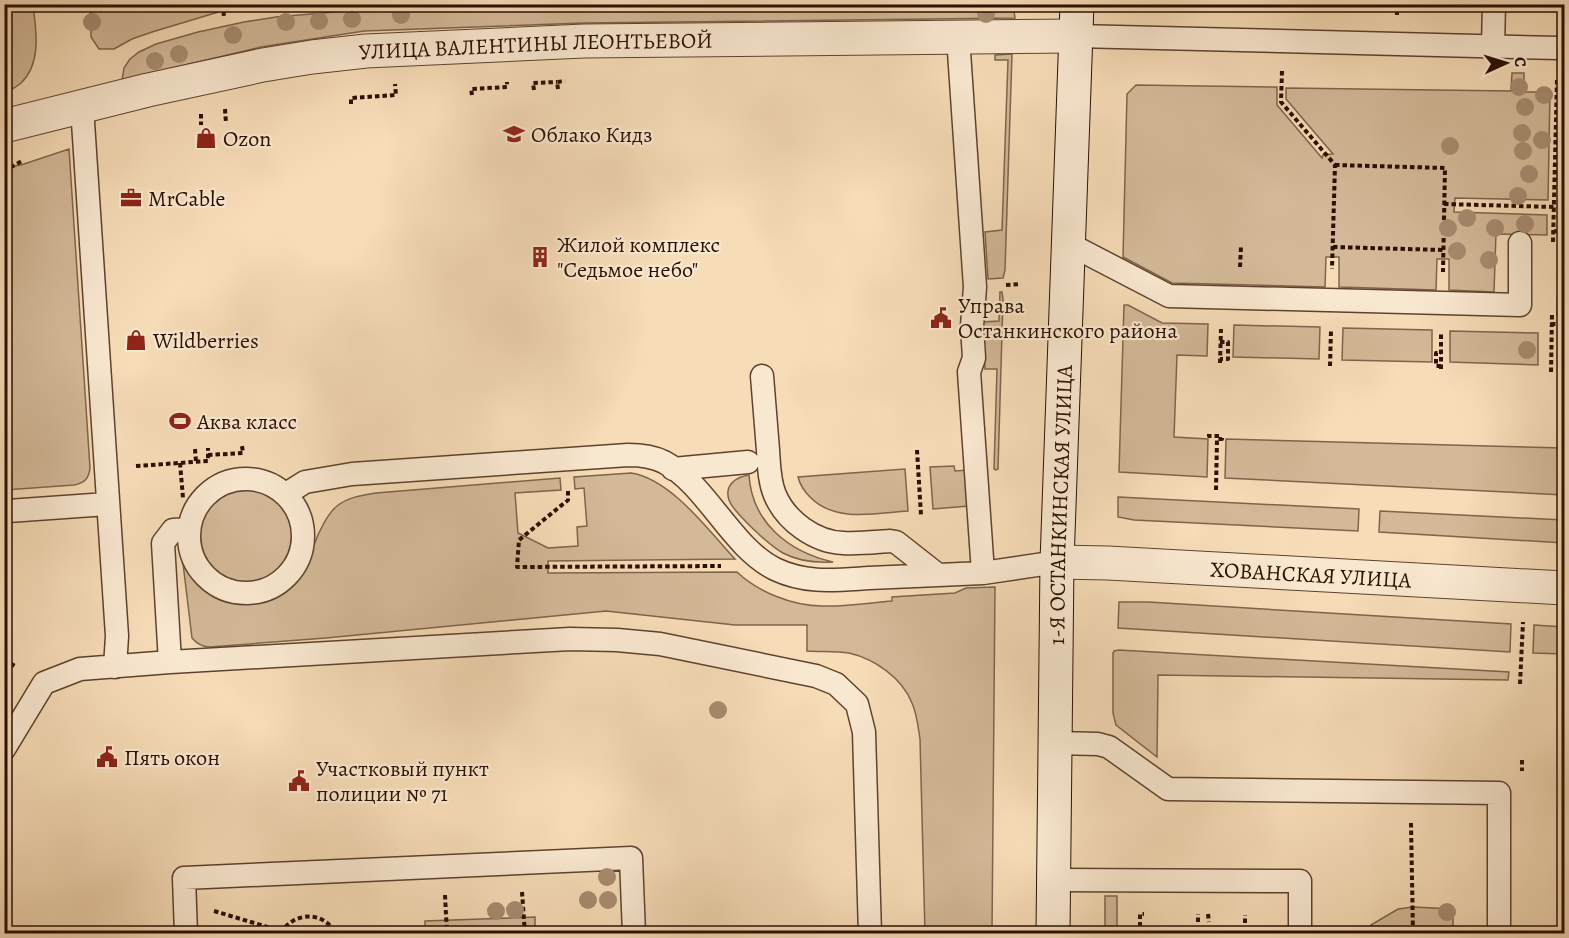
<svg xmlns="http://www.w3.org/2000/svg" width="1569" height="938" font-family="Alegreya,serif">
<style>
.green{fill:#d3b998;stroke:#7f644c;stroke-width:1.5}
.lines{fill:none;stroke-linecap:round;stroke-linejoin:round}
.lane-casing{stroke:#5e422e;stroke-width:25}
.street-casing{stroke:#5e422e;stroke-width:35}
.secondary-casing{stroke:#2b0f00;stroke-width:35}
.path{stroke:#2b0f00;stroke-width:4;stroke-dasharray:4.5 3;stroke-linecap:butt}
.lane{stroke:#f9e8d0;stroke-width:22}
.street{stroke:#f9e8d0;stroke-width:33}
.secondary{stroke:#f9e8d0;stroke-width:33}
.tree{fill:#a78c70}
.labels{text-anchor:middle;stroke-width:4.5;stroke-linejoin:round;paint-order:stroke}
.street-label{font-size:22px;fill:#2b0f00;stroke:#f9e8d0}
.poi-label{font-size:22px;fill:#2b0f00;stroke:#f9e8d0;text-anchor:start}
</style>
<rect width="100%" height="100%" fill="#f6dcb7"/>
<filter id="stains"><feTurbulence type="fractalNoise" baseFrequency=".00333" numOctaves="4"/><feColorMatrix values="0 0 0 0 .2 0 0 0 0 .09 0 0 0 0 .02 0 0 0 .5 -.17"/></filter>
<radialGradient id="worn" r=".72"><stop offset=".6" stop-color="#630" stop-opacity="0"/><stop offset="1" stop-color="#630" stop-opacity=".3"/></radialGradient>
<path class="green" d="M1008 4 1014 11 1015 18 584 23 364 31 261 47 122 80 124 68 130 59 139 52 156 44 198 32 244 22 276 17 416 5Z
M4 5H33C36 30 42 63 21 83 17 87 10 90 5 93Z
M90 5V4L256 5 235 7 152 32 132 39 114 49H99L91 37Z
M1012 54 1005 270 1003 278 988 279 985 232 1002 230 1008 60H995V55Z
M1512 73H1524V92H1550L1548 200 1455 198 1454 212 1547 215V235L1496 234 1494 292 1449 290V259H1437L1436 290 1339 287V257H1326L1325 287 1172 283 1123 257 1127 94 1136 85 1277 87V105L1322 158 1323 155 1333 154 1286 99V88L1511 91Z
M69 149 90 468C89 478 85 483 74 485L5 490V167L21 165Z
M1559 241H1564V315H1557Z
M1000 292H1002L1003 299 998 469 996 470 994 469 997 369H985L982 322 999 321Z
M1124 305H1128L1162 323 1208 324 1207 356 1177 355 1174 437 1208 439 1207 477 1119 472Z
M1234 325 1320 327 1319 359 1233 357Z
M1343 328 1432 330V362L1342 360Z
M1450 331 1538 333V365L1450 362Z
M1226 439 1564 448V495L1225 478Z
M954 466 955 471 968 470 969 506 933 509 930 467Z
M905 469 908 511C876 513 835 523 810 497 804 491 800 485 798 477Z
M631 473C671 479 708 530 735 559L548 561V573L737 572C758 592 793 606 822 606 845 607 869 603 892 601V597L955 593 966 588 995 587 992 933H925L920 739C918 726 917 714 912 703 902 678 875 659 849 653 836 651 821 652 807 651V625H735L606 611 326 638 210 647C202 647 197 644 192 638L181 547C183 554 184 563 187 569 194 584 210 596 225 600 259 610 290 598 307 567 310 560 311 552 314 545 318 533 328 513 337 506 348 497 363 495 376 493L560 478 561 490 515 493 518 533 548 548 578 546 577 527 587 526 584 488 575 489 574 477Z
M749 475C752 523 789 552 833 562 816 563 798 561 783 553 771 547 733 512 729 500 724 485 736 477 749 475Z
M199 536a47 47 0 1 1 94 0a47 47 0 1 1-94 0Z
M1118 497 1359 509 1358 531 1134 520 1118 517Z
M1380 511 1564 520V543L1379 532Z
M1119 602H1148L1511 624 1510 652 1118 628Z
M1534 625 1564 627V654L1533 653Z
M1119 650 1509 672 1508 680 1158 675 1157 757 1116 725 1113 713V653L1114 651Z
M1105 896H1117V933H1105Z
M1413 907 1453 909V933H1370L1371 925 1398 909Z
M535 917V933H425V921Z"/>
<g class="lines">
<defs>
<path id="lane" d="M1076 36 1559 48
M958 37 975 287 972 326 974 358 969 372 983 573
M1493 46 1494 4
M82 107 117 636 115 667
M1069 244 1169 296 1520 305V243
M762 376C764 401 766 425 768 450 769 465 769 481 775 495 786 521 815 542 843 543 859 544 875 542 890 541L896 542 938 575 983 573 1057 562
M673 469 748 462
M189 536a57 57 0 1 1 114 0a57 57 0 1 1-114 0Z
M286 494 305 482 352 474 628 455C640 455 652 456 664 462 707 485 731 547 775 569 806 584 836 580 869 578 892 577 915 576 938 575
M8 511 107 504
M170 662 163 543 173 530 189 529
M1055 743 1098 744 1109 747 1168 789 1499 793V934
M4 749 44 683 80 669 170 662 570 639 617 640 660 644 816 676 836 684 857 704 864 732 870 934
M1054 880 1300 881V934
M186 934 184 878 631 858 634 934"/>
<g id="street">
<path id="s1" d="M4 126 148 90 263 65 312 57 366 51 584 41 1076 36"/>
<path id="s2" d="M1057 562 1108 563 1564 588"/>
</g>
<g id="secondary">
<path id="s3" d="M1053 934 1057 562 1077 4"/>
</g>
</defs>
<use href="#lane" class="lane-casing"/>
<use href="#street" class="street-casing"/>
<use href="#secondary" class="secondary-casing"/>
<path class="path" d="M223 4 224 18
M1395 4 1397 8V15
M1560 17V4
M1282 71 1281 102 1335 165 1332 269
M558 89 557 82 565 81
M534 90 533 83 557 82
M472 95 471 89 507 87V82
M351 104V98L396 95 395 84
M225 109 226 123
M201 114V125
M1335 165 1445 168 1443 272
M1555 165H1564
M4 171 22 161
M1444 204 1554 207
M1554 231 1564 232
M1553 242 1557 79
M1333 247 1443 250
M1240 267 1241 246
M1006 285 1020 284
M1551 324H1564
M1220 342H1228V359H1220
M1220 363 1221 329
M1330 366 1331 331
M1441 366H1436V353H1441
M1441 369V334
M1551 372 1552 313
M1209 434V436H1221
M195 449 196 462
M917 450 921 515
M208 455 243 453 242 446
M180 463 183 498
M136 466 208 461V448
M1216 490 1217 439H1222V436
M568 491V500L519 540 517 567 721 566
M4 660 17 667
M1520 684 1523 622
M1522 760V771
M1411 823 1413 934
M522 892 525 934
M445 895 447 934
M214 911 281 931
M1208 914 1209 922
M1198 922V914
M1245 923V915
M281 933C293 912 324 910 336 934
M1140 934V914H1144"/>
<use href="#lane" class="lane"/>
<use href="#street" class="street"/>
<use href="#secondary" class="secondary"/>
</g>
<g class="tree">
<circle cx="986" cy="14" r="9"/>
<circle cx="401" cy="15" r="9"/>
<circle cx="352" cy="19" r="9"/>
<circle cx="319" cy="21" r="9"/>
<circle cx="92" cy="22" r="9"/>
<circle cx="286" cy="22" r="9"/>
<circle cx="233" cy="35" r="9"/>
<circle cx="179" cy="54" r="9"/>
<circle cx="155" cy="61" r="9"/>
<circle cx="1519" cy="87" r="9"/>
<circle cx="1544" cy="95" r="9"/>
<circle cx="1525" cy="107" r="9"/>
<circle cx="1522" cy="133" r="9"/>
<circle cx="1542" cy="140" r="9"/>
<circle cx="1450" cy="146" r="9"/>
<circle cx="1523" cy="151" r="9"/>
<circle cx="1529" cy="174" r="9"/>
<circle cx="1518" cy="196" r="9"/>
<circle cx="1467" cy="218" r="9"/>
<circle cx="1525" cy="224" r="9"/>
<circle cx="1448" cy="228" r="9"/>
<circle cx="1495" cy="228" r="9"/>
<circle cx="1457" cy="251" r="9"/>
<circle cx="1489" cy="260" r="9"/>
<circle cx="1527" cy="350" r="9"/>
<circle cx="718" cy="710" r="9"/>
<circle cx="607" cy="877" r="9"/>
<circle cx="588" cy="900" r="9"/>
<circle cx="608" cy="900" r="9"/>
<circle cx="515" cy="910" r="9"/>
<circle cx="496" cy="911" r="9"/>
<circle cx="1447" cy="912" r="9"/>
</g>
<defs>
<symbol id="school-bare" viewBox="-9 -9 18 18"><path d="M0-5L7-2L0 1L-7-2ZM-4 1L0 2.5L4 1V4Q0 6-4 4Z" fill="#8f2418" stroke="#f9e8d0" stroke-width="2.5" paint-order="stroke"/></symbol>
<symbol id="shop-bare" viewBox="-9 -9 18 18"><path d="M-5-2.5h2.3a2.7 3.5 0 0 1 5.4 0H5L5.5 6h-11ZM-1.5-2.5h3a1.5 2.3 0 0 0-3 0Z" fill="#8f2418" stroke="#f9e8d0" stroke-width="2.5" paint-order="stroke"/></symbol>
<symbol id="office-bare" viewBox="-9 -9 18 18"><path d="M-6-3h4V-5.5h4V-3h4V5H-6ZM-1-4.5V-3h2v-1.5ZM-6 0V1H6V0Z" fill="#8f2418" stroke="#f9e8d0" stroke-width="2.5" paint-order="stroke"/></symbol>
<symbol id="building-bare" viewBox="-9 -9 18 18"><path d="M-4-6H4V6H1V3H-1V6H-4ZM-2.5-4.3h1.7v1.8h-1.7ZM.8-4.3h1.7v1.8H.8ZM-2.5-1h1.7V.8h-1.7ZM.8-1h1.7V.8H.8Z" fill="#8f2418" stroke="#f9e8d0" stroke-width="2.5" paint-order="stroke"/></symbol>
<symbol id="civic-bare" viewBox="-9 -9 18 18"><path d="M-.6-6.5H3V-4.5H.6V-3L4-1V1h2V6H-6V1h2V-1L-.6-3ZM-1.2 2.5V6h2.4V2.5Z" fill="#8f2418" stroke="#f9e8d0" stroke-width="2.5" paint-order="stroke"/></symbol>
<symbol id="stadium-bare" viewBox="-9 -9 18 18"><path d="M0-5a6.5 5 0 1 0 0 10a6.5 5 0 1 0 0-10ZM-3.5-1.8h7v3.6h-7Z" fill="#8f2418" stroke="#f9e8d0" stroke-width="2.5" paint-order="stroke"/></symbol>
</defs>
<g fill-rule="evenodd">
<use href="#school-bare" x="499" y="119" width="30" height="30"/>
<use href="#shop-bare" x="191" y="123" width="30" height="30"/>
<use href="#office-bare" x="116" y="183" width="30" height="30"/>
<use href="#building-bare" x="525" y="242" width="30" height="30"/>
<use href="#civic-bare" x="926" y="303" width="30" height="30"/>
<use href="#shop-bare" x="121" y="325" width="30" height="30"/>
<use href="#stadium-bare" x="165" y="406" width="30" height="30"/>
<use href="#civic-bare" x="92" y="742" width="30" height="30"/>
<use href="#civic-bare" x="284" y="766" width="30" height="30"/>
</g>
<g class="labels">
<g class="street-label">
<text dy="8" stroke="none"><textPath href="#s1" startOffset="540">УЛИЦА ВАЛЕНТИНЫ ЛЕОНТЬЕВОЙ</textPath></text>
<text dy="8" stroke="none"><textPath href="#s3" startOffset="429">1-Я ОСТАНКИНСКАЯ УЛИЦА</textPath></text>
<text dy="8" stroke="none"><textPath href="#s2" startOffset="254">ХОВАНСКАЯ УЛИЦА</textPath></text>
</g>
<g class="poi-label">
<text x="531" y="142">Облако Кидз</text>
<text x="223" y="146">Ozon</text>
<text x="148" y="206">MrCable</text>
<text x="557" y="252">Жилой комплекс<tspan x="557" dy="25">"Седьмое небо"</tspan></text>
<text x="958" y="313">Управа<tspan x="958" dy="25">Останкинского района</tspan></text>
<text x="153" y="348">Wildberries</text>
<text x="197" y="429">Аква класс</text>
<text x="124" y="765">Пять окон</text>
<text x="316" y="776">Участковый пункт<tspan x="316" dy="25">полиции № 71</tspan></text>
</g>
</g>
<rect width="1569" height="938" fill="none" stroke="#f6dcb7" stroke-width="24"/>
<rect x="6" y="6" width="1557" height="926" fill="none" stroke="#2b0f00" stroke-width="3"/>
<rect x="12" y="12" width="1545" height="914" fill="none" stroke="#2b0f00" stroke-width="1.5"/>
<g transform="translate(1506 63) rotate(86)" stroke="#f9e8d0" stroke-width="4.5" paint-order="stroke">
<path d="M0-4.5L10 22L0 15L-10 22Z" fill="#2b0f00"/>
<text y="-9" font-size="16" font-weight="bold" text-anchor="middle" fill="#2b0f00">С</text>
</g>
<rect width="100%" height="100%" filter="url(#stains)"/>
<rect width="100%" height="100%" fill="url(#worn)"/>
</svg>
